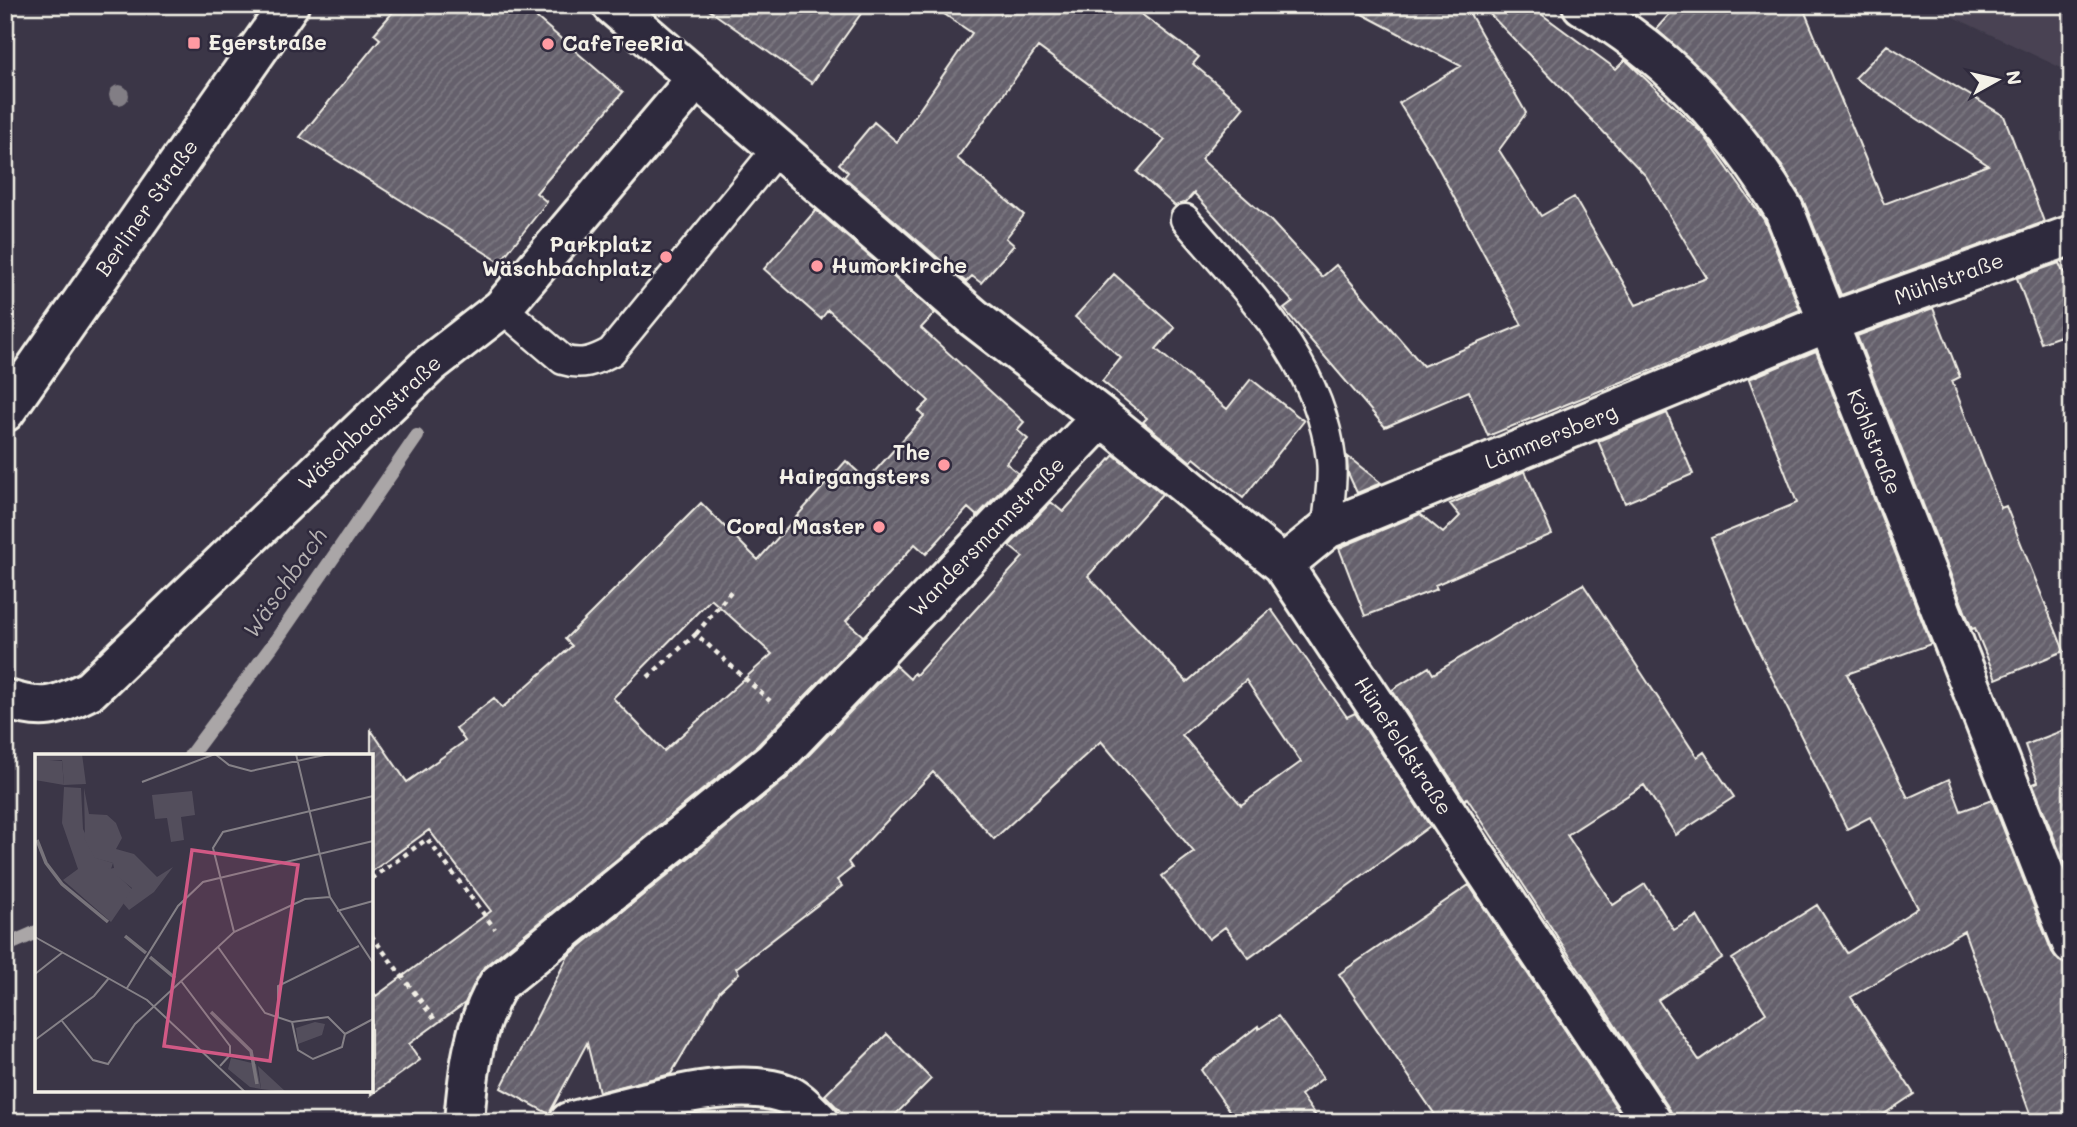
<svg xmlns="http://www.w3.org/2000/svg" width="2077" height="1127" font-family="Mali,sans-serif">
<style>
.built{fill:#484352}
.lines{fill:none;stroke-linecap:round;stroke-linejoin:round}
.stream{stroke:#aaa6a7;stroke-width:14}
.building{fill:url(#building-hatch);stroke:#f4f1e8;stroke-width:2;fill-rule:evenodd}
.lane-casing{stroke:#f4f1e8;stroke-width:33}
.street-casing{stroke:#f4f1e8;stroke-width:44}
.secondary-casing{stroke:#f4f1e8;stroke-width:44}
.path{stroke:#f4f1e8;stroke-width:4.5;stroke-dasharray:5 5;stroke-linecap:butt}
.lane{stroke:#2f2a3d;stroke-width:28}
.street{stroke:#2f2a3d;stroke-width:38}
.secondary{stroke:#2f2a3d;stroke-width:38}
.rail-casing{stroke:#f4f1e8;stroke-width:8}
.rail{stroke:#2f2a3d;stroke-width:5;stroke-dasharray:16;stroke-linecap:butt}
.tree{fill:#827e85}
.poi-dot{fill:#ff9aa2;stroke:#2f2a3d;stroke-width:2.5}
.labels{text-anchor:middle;stroke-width:5;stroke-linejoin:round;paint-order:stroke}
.poi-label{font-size:21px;font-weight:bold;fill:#f4f1e8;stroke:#2f2a3d;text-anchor:start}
.street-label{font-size:21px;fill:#f4f1e8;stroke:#2f2a3d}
.water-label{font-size:23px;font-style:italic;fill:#b6b2b2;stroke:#2f2a3d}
.inset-river{fill:none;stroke:#78747b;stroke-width:3.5}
.inset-road{fill:none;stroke:#858187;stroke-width:2}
.view{fill:#d15985;fill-opacity:0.15;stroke:#d15985;stroke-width:3.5}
.inset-edge{fill:none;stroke:#f4f1e8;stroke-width:3.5}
</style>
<defs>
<pattern id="building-hatch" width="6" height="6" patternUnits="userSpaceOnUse" patternTransform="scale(1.75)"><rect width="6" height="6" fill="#65616c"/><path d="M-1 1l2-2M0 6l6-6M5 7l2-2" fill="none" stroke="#7c7881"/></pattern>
</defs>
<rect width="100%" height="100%" fill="#3b3647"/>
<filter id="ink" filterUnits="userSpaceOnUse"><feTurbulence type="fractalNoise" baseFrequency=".0143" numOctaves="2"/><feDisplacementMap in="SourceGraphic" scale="14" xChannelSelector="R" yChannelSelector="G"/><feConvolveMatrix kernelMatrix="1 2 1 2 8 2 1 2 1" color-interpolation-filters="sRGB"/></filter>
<g filter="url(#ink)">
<path class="built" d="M1928 5H2072V73Z"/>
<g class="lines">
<path class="stream" d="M190 756 272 646 417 436
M5 946 37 932"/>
</g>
<path class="building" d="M399 5H522L623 92 536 193 547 202 500 262 300 137 380 39 374 34Z
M702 5H867L812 83Z
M931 5H1129L1199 57 1193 64 1244 107 1201 159 1270 220 1322 277 1336 265 1423 366 1522 325 1433 158 1399 103 1461 66 1345 5H1465L1526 113 1499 150 1541 216 1574 197 1636 305 1707 278 1646 176 1481 5H1529L1616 69 1625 60 1629 63 1704 135 1764 220 1800 310 1488 436 1469 391 1385 427 1284 309 1293 302 1194 193 1185 203 1175 206 1137 172 1165 140 1038 47 957 158 1024 215 1006 238 1014 245 981 283 972 276 966 282 844 177 848 172 839 164 874 122 897 142 972 33Z
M1678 5H1802L1884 204 1988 165 1855 78 1887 45 2004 116 2044 222 1841 295 1804 202 1782 166 1712 80 1656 29Z
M816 210 935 313 921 328 1024 422 1017 430 1028 439 1006 463 1018 473 977 516 968 508 926 554 915 544 846 621 863 636 758 745 484 967 465 1003 409 1044 420 1060 371 1095V988L376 996 491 911 429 830 371 872V730L407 782 465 741 456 728 494 698 502 708 572 646 565 639 701 503 758 560 846 461 867 480 924 416 919 411 929 401 828 310 821 319 764 269ZM711 599 772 654 664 751 613 698Z
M2059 263 2063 272 2072 269V332L2041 343 2017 278Z
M1114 274 1175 328 1156 349 1227 409 1251 379 1304 421 1243 498 1194 458 1191 462 1143 422 1147 418 1102 381 1121 358 1075 317Z
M1933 308 1960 377 1952 381 2001 508 2006 506 2064 651 1996 679 1975 628 1972 629 1857 336Z
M1816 351 1931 644 1847 674 1908 798 1949 779 1961 811 1992 800 2052 952 2059 961 2072 965V1122H2033L1964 931 1851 997 1914 1094 1872 1122H1674L1670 1110 1467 798 1465 800 1392 690 1429 667 1433 674 1583 584 1697 757 1704 752 1734 797 1676 835 1644 785 1567 835 1613 905 1645 884 1674 930 1697 916 1722 958 1658 1000 1699 1060 1766 1013 1732 959 1817 905 1847 953 1918 908 1870 817 1847 829 1745 623 1711 538 1797 503 1749 379Z
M1667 413 1693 474 1625 503 1598 441Z
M1114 455 1162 494 1088 576 1187 682 1271 609 1347 717 1355 713 1430 826 1249 958 1225 927 1209 939 1162 876 1194 852 1101 741 994 839 933 772 848 862 852 868 837 880 842 886 736 968 739 973 720 991 671 1074 599 1092 587 1043 549 1114 501 1088 568 956 787 778 895 665 910 679 914 673 916 675 1023 557 1009 546 1051 502 1063 512ZM1246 680 1301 762 1241 805 1182 735Z
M1347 456 1381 483 1357 493 1348 473Z
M1525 471 1552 534 1435 585 1437 589 1365 616 1339 548 1420 514 1443 533 1460 516 1450 504Z
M2072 727V883L2033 784 2038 782 2025 745Z
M1469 885 1626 1122H1440L1339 974Z
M1278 1016 1323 1078 1301 1095 1320 1122H1237L1201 1070 1258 1026 1259 1029Z
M887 1034 931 1079 888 1122H851L825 1095Z"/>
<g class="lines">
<defs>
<path id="lane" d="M1185 219C1246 291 1320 361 1331 459 1334 481 1328 507 1327 529
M502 308 563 360C582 366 594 361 611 352L777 149"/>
<path id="street" d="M612 5 974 318 1102 417 1283 565 1652 1122
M1582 5C1667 54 1734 126 1784 210L2072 944
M1283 565 1327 529 1827 323 2072 235
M5 699C43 712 55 707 90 690L430 364 502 308 697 78
M464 1122C468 1073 473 1027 498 984L773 761 1102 417
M569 1122C627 1108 731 1073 786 1094 799 1099 810 1113 820 1122"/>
<path id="secondary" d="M5 412 289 5"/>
</defs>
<use href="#lane" class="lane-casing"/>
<use href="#street" class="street-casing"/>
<use href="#secondary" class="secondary-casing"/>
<path class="path" d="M696 634 733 589
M648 677 696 634 770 701
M371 879 427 839 495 929
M371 935 435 1020"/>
<use href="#lane" class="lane"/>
<use href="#street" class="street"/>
<use href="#secondary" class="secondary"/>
<defs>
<path id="rail" d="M2061 5 2072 11"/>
</defs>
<use href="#rail" class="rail-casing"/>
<use href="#rail" class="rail"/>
</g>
<circle class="tree" cx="119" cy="95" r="10"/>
</g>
<g class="poi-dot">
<rect x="187" y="36" width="14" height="14" rx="3.5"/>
<circle cx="548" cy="44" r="7"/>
<circle cx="666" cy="257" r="7"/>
<circle cx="817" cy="266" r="7"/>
<circle cx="944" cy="465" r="7"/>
<circle cx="879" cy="527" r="7"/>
</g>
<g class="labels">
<g class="poi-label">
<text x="208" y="50">Egerstraße</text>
<text x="562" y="51">CafeTeeRia</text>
<text x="652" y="252" text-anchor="end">Parkplatz<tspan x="652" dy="24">Wäschbachplatz</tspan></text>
<text x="831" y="273">Humorkirche</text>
<text x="930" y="460" text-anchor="end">The<tspan x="930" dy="24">Hairgangsters</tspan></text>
<text x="865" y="534" text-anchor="end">Coral Master</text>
</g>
<g class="street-label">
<text transform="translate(147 208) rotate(-55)" y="7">Berliner Straße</text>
<text transform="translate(1949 279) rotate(-20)" y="7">Mühlstraße</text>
<text transform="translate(370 423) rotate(-43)" y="7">Wäschbachstraße</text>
<text transform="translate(1551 437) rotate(-22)" y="7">Lämmersberg</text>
<text transform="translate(1874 442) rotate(68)" y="7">Köhlstraße</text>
<text transform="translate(987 537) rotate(-46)" y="7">Wandersmannstraße</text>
<text transform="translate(1403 746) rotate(57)" y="7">Hünefeldstraße</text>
</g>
<g class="water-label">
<text transform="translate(285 583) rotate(-55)" y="8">Wäschbach</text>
</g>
</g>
<g transform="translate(35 754)">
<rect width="338" height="338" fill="#3b3647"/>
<path d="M0 0H47L51 30 29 31 27 6 2 8ZM29 33 46 34 48 75 62 104 78 109 76 115 98 136 76 168 28 126 43 115 27 69ZM280 268 290 270 287 281 263 290 261 274ZM196 304 221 310 226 335 215 333 193 315Z" fill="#534e5c"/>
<path d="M0 7H27L29 31 0 26ZM49 34 54 60 72 61 81 69 87 84 81 95 99 100 122 123 138 113 119 138 94 156 88 149 97 134 73 115 79 114 78 109 60 104 50 86Z" fill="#534e5c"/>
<path d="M223 312 251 338 226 335Z" fill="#534e5c"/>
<path d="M157 37 160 61 146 63 149 86 136 88 132 64 120 65 117 41Z" fill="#534e5c"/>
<path class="inset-river" d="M2 86 11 109 27 130 73 168M90 182 111 199M115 203 140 224M176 258 216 297 222 330"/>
<path class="inset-road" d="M180 0 194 11 216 17 294 0M261 0 295 143 338 209M107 28 180 0M302 157 338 147M199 178 178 94 188 78 338 42M0 183 112 246 210 338M183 193 230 259 257 268 293 263 310 280M0 220 28 198M146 227 195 292V301L185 312M92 234 143 152 168 128 338 87M243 263V232L324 192M27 267 58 306 73 310 100 270 199 178 270 145 295 143M257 268 263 296 278 305 307 293 310 280M310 280 338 265M0 286 59 242 74 224"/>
<path class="view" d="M157 96 263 111 235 307 129 292Z"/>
<rect width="338" height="338" class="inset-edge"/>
</g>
<rect width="2077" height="1127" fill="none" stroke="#2f2a3d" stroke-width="28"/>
<rect x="14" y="14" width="2049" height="1099" fill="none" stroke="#f4f1e8" stroke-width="2.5" filter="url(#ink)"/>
<g transform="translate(1997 80) rotate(82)" stroke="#2f2a3d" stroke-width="5" paint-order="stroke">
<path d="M0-5L12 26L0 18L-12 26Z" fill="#f4f1e8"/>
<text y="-10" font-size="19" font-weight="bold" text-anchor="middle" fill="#f4f1e8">N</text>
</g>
</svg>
